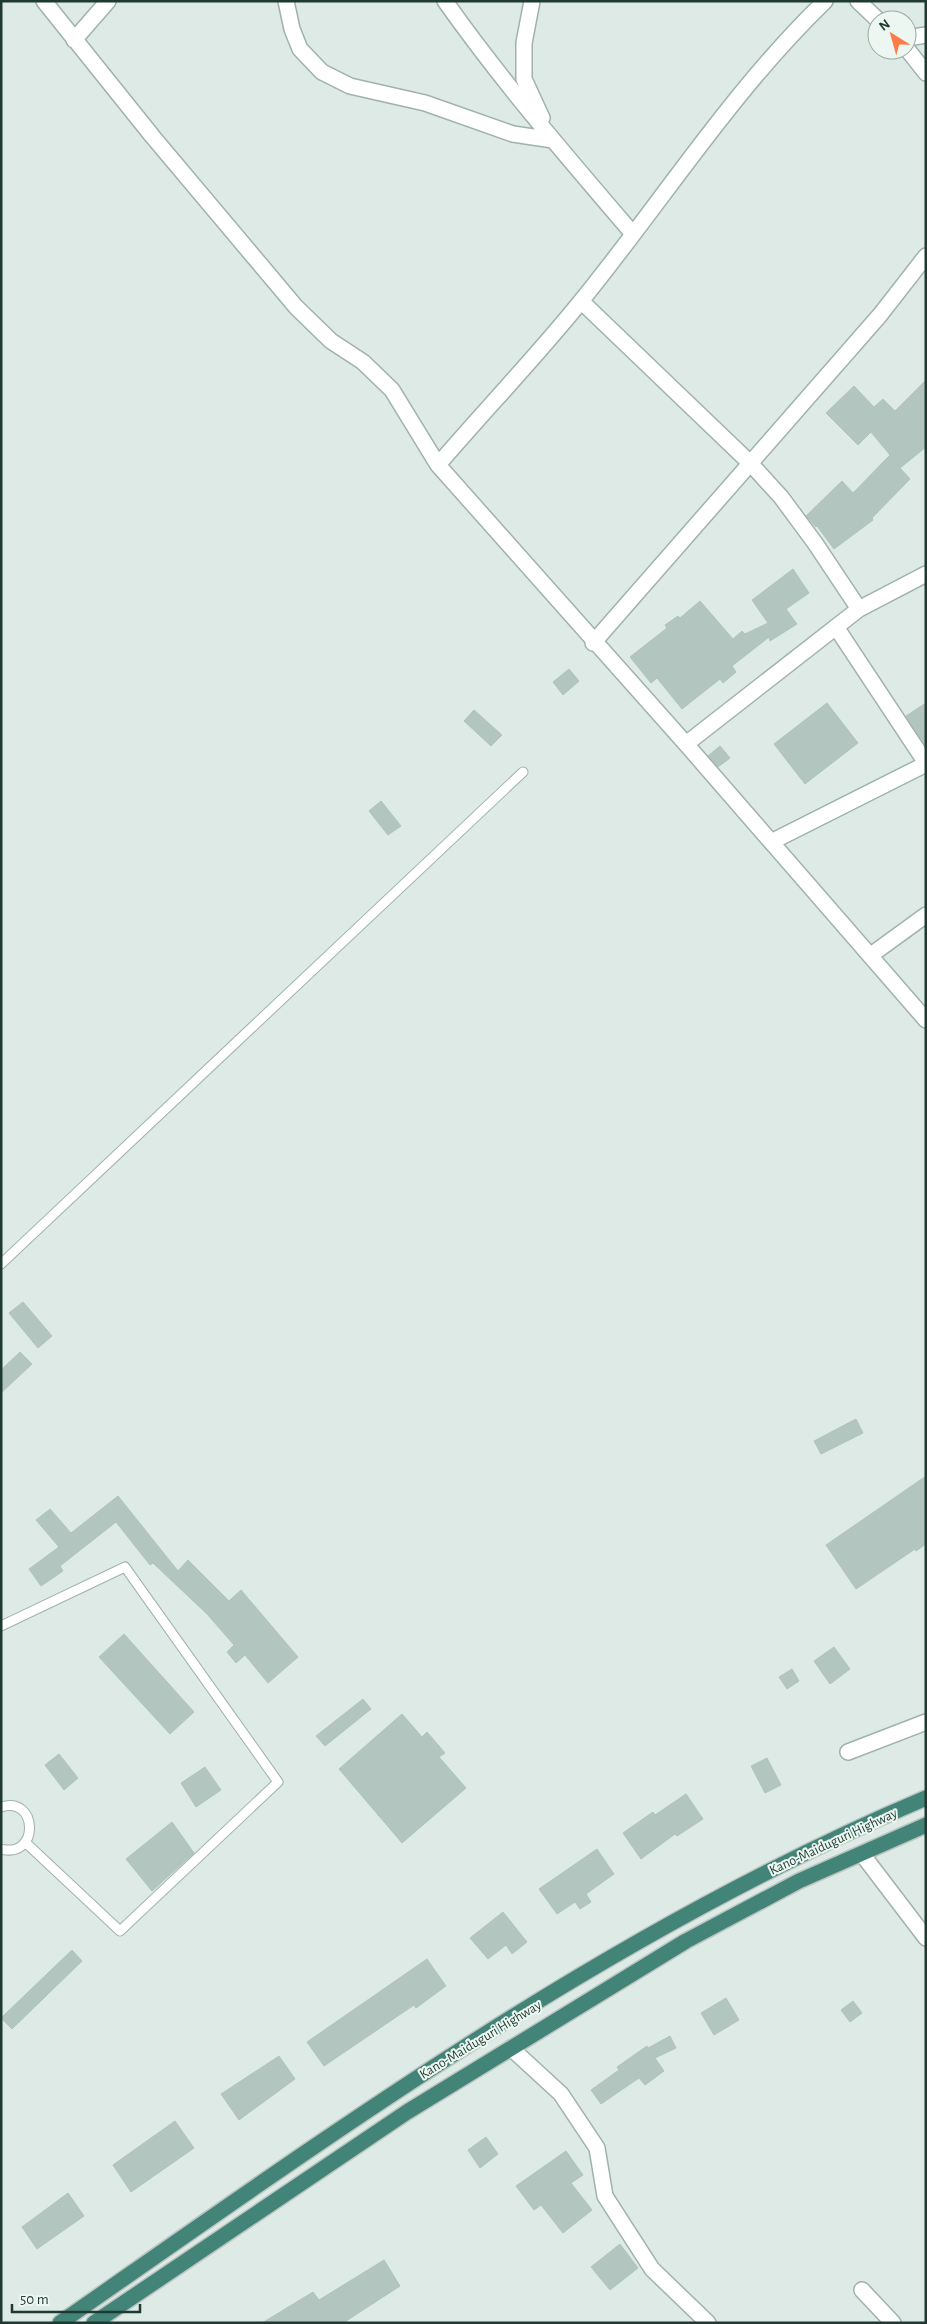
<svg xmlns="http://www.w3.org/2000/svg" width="927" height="2324" font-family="'Alegreya Sans',sans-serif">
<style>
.building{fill:#b2c5be;stroke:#afc4bc}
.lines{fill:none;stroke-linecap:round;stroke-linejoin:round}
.service-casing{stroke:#a0b2ac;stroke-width:11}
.minor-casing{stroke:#a0b2ac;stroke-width:18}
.trunk-casing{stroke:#bcc4c2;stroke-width:18}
.service{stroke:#fff;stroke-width:9}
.minor{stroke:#fff;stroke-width:15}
.trunk{stroke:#438478;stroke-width:15}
.labels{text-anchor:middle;stroke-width:4;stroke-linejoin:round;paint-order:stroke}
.street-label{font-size:14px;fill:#1e3a33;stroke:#edf7f2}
</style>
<rect width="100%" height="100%" fill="#ddeae5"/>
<path class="building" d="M926 380V447L900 468 910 479 872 518 873 520 834 549 817 526 816 527 806 516 842 481 853 493 890 455 871 432 858 445 826 413 854 386 874 407 883 399 895 411Z
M793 569 809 593 786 609 797 624 770 641 769 637 732 666 736 672 723 683 720 679 682 709 657 678 651 683 630 657 667 628 665 625 678 616 680 618 700 601 733 639 742 631 745 634 768 623 752 600Z
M569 669 579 681 563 695 553 682Z
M827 703 858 743 805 784 774 744Z
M926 703V746L906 716Z
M474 710 502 735 491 746 464 721Z
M720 746 730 758 718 767 708 756Z
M381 801 401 826 388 835 369 811Z
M23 1302 52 1336 38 1348 9 1313Z
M20 1352 32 1364 1 1393V1370Z
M856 1419 863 1433 821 1454 814 1441Z
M926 1476V1544L916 1551 915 1549 856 1589 826 1545Z
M118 1496 178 1571 188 1560 229 1601 241 1590 298 1657 268 1683 245 1655 236 1663 227 1652 234 1645 207 1614 153 1563 150 1565 116 1522 60 1566 63 1571 41 1586 29 1569 59 1547 36 1520 50 1509 71 1533Z
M124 1634 194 1712 170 1734 99 1657Z
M834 1647 850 1669 830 1684 814 1661Z
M792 1669 799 1681 787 1689 779 1677Z
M363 1699 371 1709 325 1746 316 1736Z
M402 1714 422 1737 427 1732 445 1753 439 1757 466 1788 402 1843 339 1769Z
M59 1754 78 1778 64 1790 45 1765Z
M767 1758 781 1785 765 1793 751 1766Z
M205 1767 221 1790 196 1807 181 1783Z
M686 1794 703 1819 677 1836 675 1834 641 1859 623 1833 653 1812 655 1815Z
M172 1822 194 1853 152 1891 126 1859Z
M597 1849 614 1874 586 1894 591 1902 580 1909 575 1902 557 1914 539 1889Z
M503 1912 527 1942 512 1954 506 1945 488 1959 470 1938Z
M72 1950 82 1961 12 2029 1 2018Z
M427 1959 446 1986 416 2008 414 2005 324 2066 307 2042Z
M726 1998 739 2020 714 2035 701 2013Z
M853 2001 862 2013 850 2022 841 2010Z
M670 2036 676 2048 655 2058 664 2071 645 2085 639 2078 601 2104 591 2090 619 2070 617 2067 647 2046 648 2048Z
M279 2056 295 2079 239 2120 221 2094Z
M175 2121 194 2148 131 2192 113 2165Z
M486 2137 498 2154 480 2168 468 2150Z
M566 2151 583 2175 571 2183 592 2210 563 2233 541 2205 534 2210 516 2186Z
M68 2193 84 2216 37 2249 22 2227Z
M620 2244 638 2268 610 2290 591 2267Z
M384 2260 400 2286 343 2323H262L313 2292 319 2300Z"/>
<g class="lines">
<defs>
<path id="service" d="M1 1264 523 772
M1 1626 125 1567 278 1782 120 1931 25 1842
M1 1807C38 1795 40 1859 1 1849"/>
<path id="minor" d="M44 1 153 137 296 307 331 341 363 362 392 390 438 465 686 744 926 1020
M286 1 292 29 300 49 322 72 350 86 425 103 513 134 553 140
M445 1C503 83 568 158 633 234
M532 1 524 43V79L542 118
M858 1 878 20
M907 38 926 35
M74 40 108 1
M907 49 926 73
M581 301 750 463 781 497 815 543 859 609
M438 465C485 410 536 357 582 300 663 200 732 91 825 1
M836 627 926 763
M593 643 880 315 926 256
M686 744 859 609 926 574
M771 842 926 764
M871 955 926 915
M848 1752 926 1722
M862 1854 926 1938
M511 2048 561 2094 597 2148 605 2196 652 2269 708 2323
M862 2290 893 2323"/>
<path id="trunk" d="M60 2323C337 2130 613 1930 926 1798
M94 2323 407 2112 686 1941 799 1881 926 1825"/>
</defs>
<use href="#service" class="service-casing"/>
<use href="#minor" class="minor-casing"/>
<use href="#trunk" class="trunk-casing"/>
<use href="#service" class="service"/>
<use href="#minor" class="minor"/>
<use href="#trunk" class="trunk"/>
</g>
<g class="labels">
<g class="street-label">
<text transform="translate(833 1841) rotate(-25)" y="5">Kano-Maiduguri Highway</text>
<text transform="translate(480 2039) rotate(-31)" y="5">Kano-Maiduguri Highway</text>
</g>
</g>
<rect width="927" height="2324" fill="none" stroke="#1e3a33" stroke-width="5"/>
<g transform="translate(892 35) rotate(323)"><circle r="24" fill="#edf7f2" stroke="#9aaba6"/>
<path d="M0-4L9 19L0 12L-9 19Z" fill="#fa7d4a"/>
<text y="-8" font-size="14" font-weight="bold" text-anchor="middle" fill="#1e3a33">N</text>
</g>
<path d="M12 2304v8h128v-8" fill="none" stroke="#1e3a33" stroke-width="2.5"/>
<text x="20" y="2304" font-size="15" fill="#1e3a33" stroke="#edf7f2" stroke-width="4" paint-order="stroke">50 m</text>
</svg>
